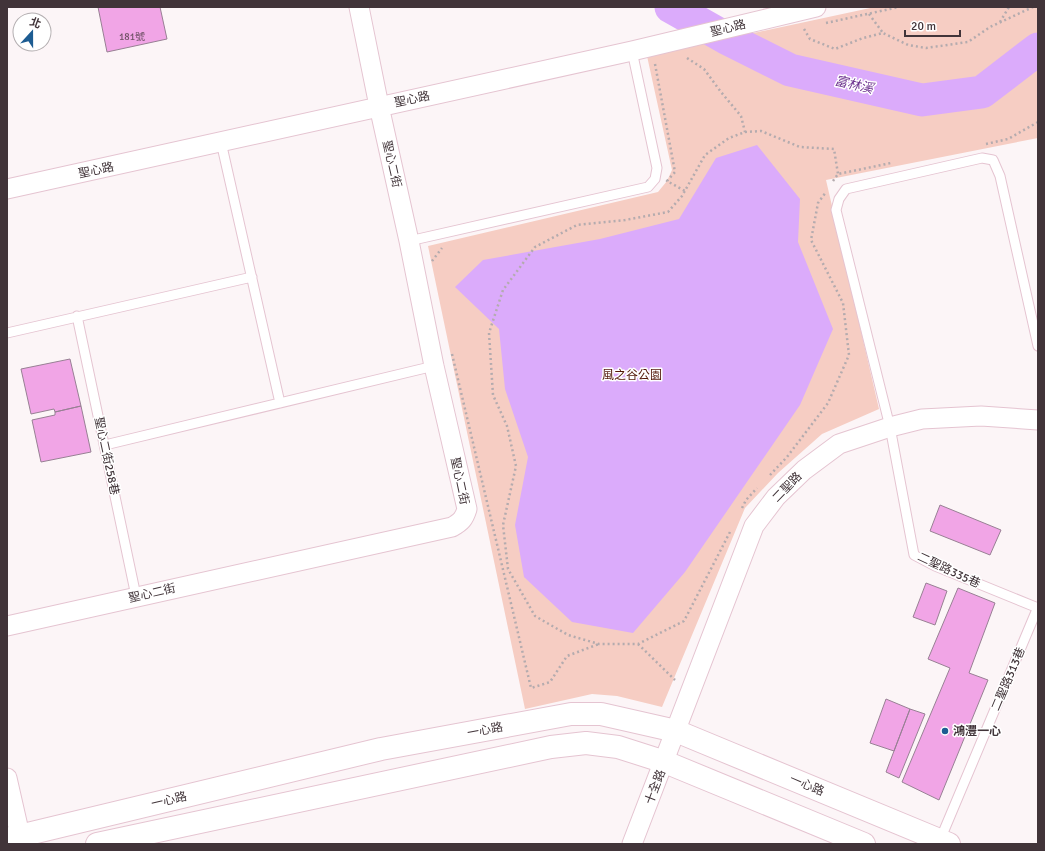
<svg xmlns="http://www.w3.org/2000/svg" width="1045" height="851" font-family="Signika,'Noto Sans TC',sans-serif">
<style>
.green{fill:#f6cdc3}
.water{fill:#dbabfb}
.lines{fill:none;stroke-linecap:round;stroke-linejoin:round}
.river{stroke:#dbabfb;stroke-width:33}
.building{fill:#f1a5e6;stroke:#988094}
.service-casing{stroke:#e5c4d1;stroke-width:11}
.minor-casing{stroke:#e5c4d1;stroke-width:21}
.tertiary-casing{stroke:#e5c4d1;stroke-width:24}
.path{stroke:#b4abae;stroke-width:2.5;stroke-dasharray:2 3;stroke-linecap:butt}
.service{stroke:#fff;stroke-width:9}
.minor{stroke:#fff;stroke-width:19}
.tertiary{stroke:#fff;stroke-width:22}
.poi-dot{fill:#1d5c92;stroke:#fff;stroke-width:1.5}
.labels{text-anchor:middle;stroke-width:3;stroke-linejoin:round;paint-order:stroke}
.number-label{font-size:10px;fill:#6d5064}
.street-label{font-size:12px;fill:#413439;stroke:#fff}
.park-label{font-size:12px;fill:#521709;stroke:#fff}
.poi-label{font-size:12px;font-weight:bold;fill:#413439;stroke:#fff;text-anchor:start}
.water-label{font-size:13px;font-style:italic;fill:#6d338f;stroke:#fff}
</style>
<rect width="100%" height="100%" fill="#fcf5f7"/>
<path class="green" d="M875 7H1038V138L826 180 879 409 822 434 778 473 745 508 662 707 617 696 592 694 525 709 428 246 658 192 667 181 672 170 647 56Z"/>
<path class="water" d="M757 145 800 199 798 242 833 329 800 405 685 572 633 633 572 622 524 577 515 525 528 457 505 389 499 329 455 287 483 260 600 239 679 219 716 158Z"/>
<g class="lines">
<path class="river" d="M671 7 726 38 790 70 922 100 982 92 1038 49"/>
</g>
<path class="building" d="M98 7H160L167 39 107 52Z
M70 359 81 406 55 412 54 409 31 414 21 369Z
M81 406 91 452 41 462 32 420 55 415V412Z
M940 505 1001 530 990 555 930 531Z
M926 583 947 591 935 625 913 617Z
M958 588 995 603 969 673 988 680 939 800 902 782 950 668 928 659Z
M886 699 910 709 894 751 870 743Z
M910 709 925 714 899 778 886 772Z"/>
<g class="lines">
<defs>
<path id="service" d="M221 142 280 403
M409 241 648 187 655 179 657 168 632 51
M77 316 136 596
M7 333 252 277
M105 445 434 366
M1038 608 935 566 914 555 890 427 836 210 839 199 846 189 982 158 993 160 1000 176 1038 346
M940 840 1038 607"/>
<path id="minor" d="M7 189 632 51 816 7
M7 626 452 527C461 522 464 519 467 509L434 366 409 241 379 106 359 7
M7 778 22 844
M632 844 754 526 776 497 804 470 839 444 890 427 922 419 981 416 1038 420"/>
<path id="tertiary" d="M7 839 381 749 571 714H601L676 731 949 844
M97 844 551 747 586 743 618 747 665 762 864 844"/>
</defs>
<use href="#service" class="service-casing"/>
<use href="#minor" class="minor-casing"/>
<use href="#tertiary" class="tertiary-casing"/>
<path class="path" d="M869 14 883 33
M1000 22 1009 7
M826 23 899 7
M804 29 810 39 835 49 863 38 883 33 908 45 926 48 968 42 990 27 1033 7
M687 58 704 69 721 92 741 116 745 132
M655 64 675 172 667 181 685 191
M986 144 1008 139 1038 122
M833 181 838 174 891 163
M432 261 442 248
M452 354 531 688 550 682 567 656 599 644
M770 475 787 457 828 403 849 355 843 303 811 240 818 203 826 192
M742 508 746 500 757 488
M730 532 684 621 638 644H599L568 635 535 616 508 569 503 525 516 466 507 426 493 395 489 333 503 290 535 247 577 225 625 220 668 212 682 196 705 155 729 138 745 132 761 131 800 147 834 149 838 174
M638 644 675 680"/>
<use href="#service" class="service"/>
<use href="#minor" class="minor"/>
<use href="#tertiary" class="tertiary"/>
</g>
<circle class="poi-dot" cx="945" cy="731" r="4"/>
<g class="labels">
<g class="number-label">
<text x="132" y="40">181號</text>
</g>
<g class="street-label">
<text transform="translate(728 28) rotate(-14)" y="4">聖心路</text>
<text transform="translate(412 99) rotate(-12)" y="4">聖心路</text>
<text transform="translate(392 164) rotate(77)" y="4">聖心二街</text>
<text transform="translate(96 170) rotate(-12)" y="4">聖心路</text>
<text transform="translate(107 456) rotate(78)" y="4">聖心二街258巷</text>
<text transform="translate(460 481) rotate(78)" y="4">聖心二街</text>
<text transform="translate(787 487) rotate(-46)" y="4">二聖路</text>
<text transform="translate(949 570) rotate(25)" y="4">二聖路335巷</text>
<text transform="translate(152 593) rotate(-13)" y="4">聖心二街</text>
<text transform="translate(1008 679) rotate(-67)" y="4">二聖路313巷</text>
<text transform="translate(485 730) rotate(-11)" y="4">一心路</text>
<text transform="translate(807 785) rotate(23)" y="4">一心路</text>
<text transform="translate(655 787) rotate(-69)" y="4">十全路</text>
<text transform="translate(169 800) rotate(-13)" y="4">一心路</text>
</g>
<g class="park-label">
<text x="632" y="379">風之谷公園</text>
</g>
<g class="poi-label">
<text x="953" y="735">鴻灃一心</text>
</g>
<g class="water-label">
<text transform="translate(854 84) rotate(13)" y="5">富林溪</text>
</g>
</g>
<rect width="1045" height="851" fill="none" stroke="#413439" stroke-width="16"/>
<g transform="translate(32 32) rotate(21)"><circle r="19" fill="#ffffff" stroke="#b3aeb0"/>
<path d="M0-3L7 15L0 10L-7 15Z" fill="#1d5c92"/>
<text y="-6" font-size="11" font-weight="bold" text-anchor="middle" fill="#413439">北</text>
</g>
<path d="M905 30v6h55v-6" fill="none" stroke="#413439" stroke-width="2"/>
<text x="911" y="30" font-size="12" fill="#413439" stroke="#ffffff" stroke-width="3" paint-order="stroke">20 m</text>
</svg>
